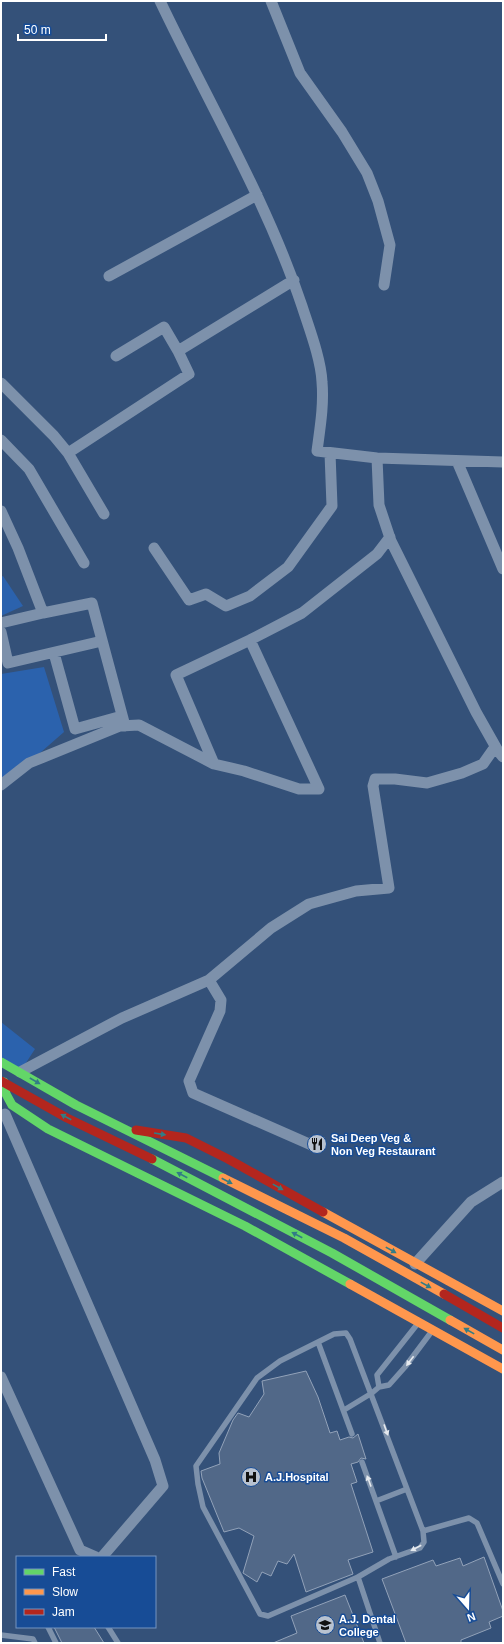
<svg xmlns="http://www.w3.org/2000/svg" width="504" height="1644" font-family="Helvetica,sans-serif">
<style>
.green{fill:#2b62ad}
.building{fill:#516888;stroke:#92a2b9}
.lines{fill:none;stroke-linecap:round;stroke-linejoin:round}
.lane{stroke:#7d91ab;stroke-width:5.5}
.street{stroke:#7d91ab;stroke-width:11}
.fast{stroke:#63d668;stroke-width:9}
.slow{stroke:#ff974d;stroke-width:9}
.jam{stroke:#b3261e;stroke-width:9}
.oneway{fill:#327c86}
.oneway2{fill:#e5e9ee}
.labels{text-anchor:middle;stroke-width:3;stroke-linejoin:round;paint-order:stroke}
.poi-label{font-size:11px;font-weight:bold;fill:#fff;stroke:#174c96;text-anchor:start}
</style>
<rect width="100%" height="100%" fill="#345179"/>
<path class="green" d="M3 576 23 606 1 616V577Z
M44 667 64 732 1 787V674Z
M1 1022 35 1049 20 1072 1 1061Z"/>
<path class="building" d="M306 1371 318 1397 330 1433 337 1431 340 1440 349 1437 353 1438 358 1434 366 1459 361 1458 358 1462 351 1464 357 1482 351 1484 373 1552 348 1560 353 1574 306 1592 294 1554 287 1564 278 1561 271 1576 262 1572 257 1582 243 1573 254 1536 239 1528 224 1532 202 1478 201 1471 220 1464 219 1453 233 1420 238 1413 249 1417 264 1394 262 1381Z
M484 1557 503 1611V1616L489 1622 491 1628 461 1640V1643H406L382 1579 433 1560 436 1566 460 1558 463 1566Z
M345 1595 364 1643H273L297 1633 291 1616Z
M54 1627H94L104 1643H62Z"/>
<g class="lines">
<path class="lane" d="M318 1342 352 1434
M379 1387 377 1375 419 1322
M344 1410 372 1393 379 1387 389 1385 405 1367 432 1331
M362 1462 396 1557
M376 1501 407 1489
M423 1531 469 1518 477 1523 503 1584
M358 1577 268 1616 260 1614 203 1507 198 1484 196 1466 257 1378 280 1361 334 1334 346 1333 350 1339 423 1531 424 1542 420 1548 389 1559 358 1577 380 1643
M48 1627 56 1643
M108 1627 118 1643
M1 1635 33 1639 35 1643"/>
<path class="street" d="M160 1C208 102 266 199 302 306 309 328 321 359 322 382 324 405 320 428 317 451L377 458 503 462
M271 1 300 73 342 132 367 173 378 201 390 245 384 285
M109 276 257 195
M116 356 164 327 178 351
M1 383 54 436 68 453 104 514
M1 440 29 469 84 563
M68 453 189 374 178 351 294 280
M377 458 379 505 391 541 476 712 498 751 503 757
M457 461 503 569
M1 511 18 548 43 613 92 603 125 726
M154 548 189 600 206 594 226 606 250 596 288 567 332 506 330 453
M1 623 43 613
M1 632 8 663 102 641
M54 653 75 729 122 716
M214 764 176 675 250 640 302 613 377 554 390 537
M1 785 29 763 120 726 139 725 214 764 244 771 299 789H319L250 640
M209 980 221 1000 220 1011 189 1081 193 1093 316 1147
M20 1072 122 1018 209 980 271 928 309 904 356 891 389 888 373 786 375 779H395L427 783 462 773 483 764 495 747
M5 1114 155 1460 163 1486 102 1557
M415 1264 471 1202 503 1182
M1 1377 80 1550 96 1557"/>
<path class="fast" d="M1 1062 76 1105 223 1178
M4 1082 6 1094 12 1105 48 1129 245 1226 350 1284
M152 1159 332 1253 450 1320"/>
<path class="slow" d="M223 1178 344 1238 444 1294
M323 1212 503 1311
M350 1284 503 1369
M450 1320 503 1350"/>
<path class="jam" d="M1 1081 67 1118 152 1159
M136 1130 186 1138 228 1159 323 1212
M444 1294 503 1328"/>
</g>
<defs><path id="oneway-solid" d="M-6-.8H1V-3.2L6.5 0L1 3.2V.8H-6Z"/></defs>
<g class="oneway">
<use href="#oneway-solid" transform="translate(35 1081) rotate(30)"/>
<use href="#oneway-solid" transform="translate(66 1117) rotate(-152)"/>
<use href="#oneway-solid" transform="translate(160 1134) rotate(9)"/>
<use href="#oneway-solid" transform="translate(182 1175) rotate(-152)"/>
<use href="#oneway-solid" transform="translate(227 1181) rotate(27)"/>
<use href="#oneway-solid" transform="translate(278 1187) rotate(29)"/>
<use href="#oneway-solid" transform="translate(297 1235) rotate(-152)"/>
<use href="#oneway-solid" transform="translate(391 1250) rotate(29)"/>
<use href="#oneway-solid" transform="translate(426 1285) rotate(29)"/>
<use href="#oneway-solid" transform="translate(469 1331) rotate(-151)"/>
</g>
<g class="oneway2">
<use href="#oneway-solid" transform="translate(410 1361) rotate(127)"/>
<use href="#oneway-solid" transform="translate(386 1430) rotate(70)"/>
<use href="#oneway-solid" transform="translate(369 1481) rotate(-110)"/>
<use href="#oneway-solid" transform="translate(416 1548) rotate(152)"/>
</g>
<defs>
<symbol id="restaurant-disc" viewBox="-11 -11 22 22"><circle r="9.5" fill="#b8c2d0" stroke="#174c96"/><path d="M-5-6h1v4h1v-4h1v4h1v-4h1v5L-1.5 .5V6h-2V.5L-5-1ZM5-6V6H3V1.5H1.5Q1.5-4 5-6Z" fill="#111"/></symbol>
<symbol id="hospital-disc" viewBox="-11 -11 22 22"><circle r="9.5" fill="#b8c2d0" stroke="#174c96"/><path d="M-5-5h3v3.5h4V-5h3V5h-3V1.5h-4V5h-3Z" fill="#111"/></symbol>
<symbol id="university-disc" viewBox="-11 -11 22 22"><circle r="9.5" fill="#b8c2d0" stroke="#174c96"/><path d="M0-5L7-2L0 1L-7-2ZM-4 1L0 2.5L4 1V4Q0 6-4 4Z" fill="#111"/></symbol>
</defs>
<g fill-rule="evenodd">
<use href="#restaurant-disc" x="306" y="1133" width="22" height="22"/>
<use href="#hospital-disc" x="240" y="1466" width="22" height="22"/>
<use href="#university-disc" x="314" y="1614" width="22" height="22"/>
</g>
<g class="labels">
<g class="poi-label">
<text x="331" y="1142">Sai Deep Veg &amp;<tspan x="331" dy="13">Non Veg Restaurant</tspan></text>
<text x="265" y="1481">A.J.Hospital</text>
<text x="339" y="1623">A.J. Dental<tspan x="339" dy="13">College</tspan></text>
</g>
</g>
<rect width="504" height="1644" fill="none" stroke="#ffffff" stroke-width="4"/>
<rect x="16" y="1556" width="140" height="72" fill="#174c96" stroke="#7494c0"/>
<rect x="24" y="1569" width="20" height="6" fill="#63d668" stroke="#7494c0"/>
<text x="52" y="1576" font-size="12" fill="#ffffff">Fast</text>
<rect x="24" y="1589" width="20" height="6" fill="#ff974d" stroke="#7494c0"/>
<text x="52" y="1596" font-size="12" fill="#ffffff">Slow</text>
<rect x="24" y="1609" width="20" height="6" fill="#b3261e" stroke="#7494c0"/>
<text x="52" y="1616" font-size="12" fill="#ffffff">Jam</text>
<g transform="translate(468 1608) rotate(160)" stroke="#174c96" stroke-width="3" paint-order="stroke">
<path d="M0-3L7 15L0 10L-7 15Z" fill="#ffffff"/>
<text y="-6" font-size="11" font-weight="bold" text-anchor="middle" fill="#ffffff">N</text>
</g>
<path d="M18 34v6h88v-6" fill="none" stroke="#ffffff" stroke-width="2"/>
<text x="24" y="34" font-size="12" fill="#ffffff" stroke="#174c96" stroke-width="3" paint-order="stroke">50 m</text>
</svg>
